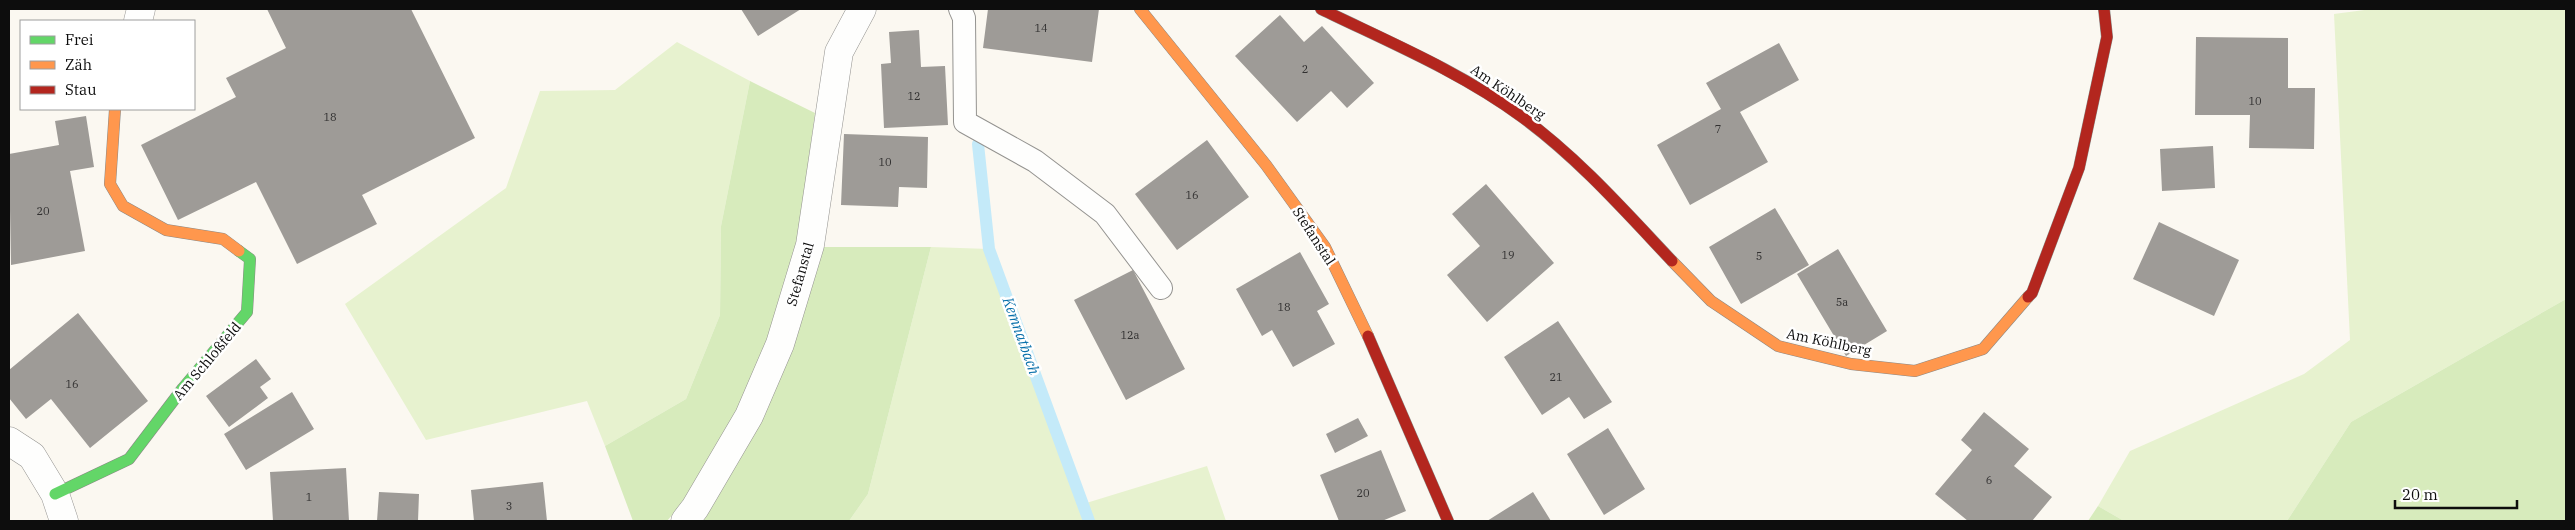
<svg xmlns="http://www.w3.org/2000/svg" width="2575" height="530" font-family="'IBM Plex Serif',serif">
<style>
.green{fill:#e7f2cf}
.forest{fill:#d7ebbc}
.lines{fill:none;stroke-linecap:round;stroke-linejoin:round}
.stream{stroke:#c4eaf9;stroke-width:12}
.building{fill:#9e9b97}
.lane-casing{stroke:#949390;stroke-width:24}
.street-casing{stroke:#949390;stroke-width:29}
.fast-casing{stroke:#8b8986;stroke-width:12}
.slow-casing{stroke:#8b8986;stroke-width:12}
.jam-casing{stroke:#8b8986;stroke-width:12}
.lane{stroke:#fefefd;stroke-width:22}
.street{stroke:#fefefd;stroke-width:28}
.fast{stroke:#63d668;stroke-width:11}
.slow{stroke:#ff974d;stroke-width:11}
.jam{stroke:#b3261e;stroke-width:11}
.labels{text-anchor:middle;stroke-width:5;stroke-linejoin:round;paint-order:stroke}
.number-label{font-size:11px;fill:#313030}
.street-label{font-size:14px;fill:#0d0d0d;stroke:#fff}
.water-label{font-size:15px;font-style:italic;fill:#0a71ab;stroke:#fff}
</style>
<rect width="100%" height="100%" fill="#fbf8f1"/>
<path class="green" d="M2372 9H2566V299L2351 422 2287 521H2124L2098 506 2130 451 2304 374 2350 340 2334 14Z
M677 42 750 81 721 226 720 315 686 399 605 446 587 401 426 440 345 304 506 188 540 91 615 90Z
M931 247 989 249 1083 504 1207 466 1226 521H849L868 494Z"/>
<path class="forest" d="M750 81 815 113 798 241 767 341 738 410 684 501 667 521H633L605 446 686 399 720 315 721 226Z
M820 247H931L868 494 849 521H703L760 422Z
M2566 299V521H2287L2351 422Z
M2098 506 2124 521H2088Z"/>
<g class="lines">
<path class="stream" d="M978 144 989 249 1089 521"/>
</g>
<path class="building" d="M267 9H411L475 138 362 195 377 224 297 264 256 182 178 220 141 145 236 97 226 78 286 48Z
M741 9H801L758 36Z
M988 9H1099L1092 62 983 48Z
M1280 15 1304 42 1322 26 1374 83 1347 108 1331 91 1297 122 1235 56Z
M919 30 921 67 945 66 948 125 884 128 881 64 891 63 889 32Z
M2196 37 2288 38V88H2315L2314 149 2249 148 2250 115H2195Z
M1779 43 1799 80 1740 112 1768 162 1690 205 1657 145 1721 109 1706 83Z
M86 116 94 167 70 171 85 251 11 265 9 154 59 145 55 121Z
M844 134 928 137 927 188 899 187 898 207 841 205Z
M1207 140 1249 197 1177 250 1135 194Z
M2213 146 2215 188 2162 191 2160 149Z
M1486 184 1554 263 1487 322 1447 275 1480 246 1452 214Z
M1775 208 1809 265 1741 304 1709 247Z
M2159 222 2239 260 2214 316 2133 279Z
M1838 249 1887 331 1846 356 1797 274Z
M1300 252 1329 304 1317 311 1335 344 1293 367 1272 330 1262 336 1236 289Z
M1133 270 1185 369 1126 400 1074 300Z
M78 313 148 401 90 448 51 399 26 419 9 398V370Z
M1558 321 1612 402 1584 419 1569 397 1542 415 1504 357Z
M256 359 271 379 260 387 268 398 229 427 206 396Z
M292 392 314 429 246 470 224 434Z
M1984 412 2029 449 2014 466 2052 497 2032 521H1968L1935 494 1972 450 1961 440Z
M1358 418 1368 436 1335 453 1326 434Z
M1608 428 1645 489 1604 515 1567 454Z
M1381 450 1406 511 1382 521H1339L1320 475Z
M346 468 349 521H273L270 472Z
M543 482 547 521H474L471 490Z
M379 492 419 494 418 521H377Z
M1533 492 1551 521H1487Z"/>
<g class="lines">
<defs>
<path id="lane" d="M960 9 964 18 965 122 1035 161 1105 214 1161 288"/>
<path id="street" d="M138 21 141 9
M9 441 32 456 55 494 64 521
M685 521 695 508 749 416 780 344 810 245 839 52 862 9"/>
<path id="fast" d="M55 494 129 459 183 388 247 312 250 259 239 251"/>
<path id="slow" d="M1140 9 1266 165 1325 247 1368 336
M115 109 110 184 123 206 166 230 223 239 239 251
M1672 261 1711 301 1778 346 1851 364 1915 371 1983 349 2028 297"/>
<path id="jam" d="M1321 9C1389 42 1461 72 1522 117 1578 158 1624 210 1672 261
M2028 297 2032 293 2079 168 2107 37 2104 9
M1368 336 1448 521"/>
</defs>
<use href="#lane" class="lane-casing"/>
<use href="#street" class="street-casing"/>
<use href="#fast" class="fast-casing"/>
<use href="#slow" class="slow-casing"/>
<use href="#jam" class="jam-casing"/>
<use href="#lane" class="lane"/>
<use href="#street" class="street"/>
<use href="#fast" class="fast"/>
<use href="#slow" class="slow"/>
<use href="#jam" class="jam"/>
</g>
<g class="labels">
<g class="number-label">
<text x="1041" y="32">14</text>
<text x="1305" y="73">2</text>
<text x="914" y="100">12</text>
<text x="2255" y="105">10</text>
<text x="330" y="121">18</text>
<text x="1718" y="133">7</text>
<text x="885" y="166">10</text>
<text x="1192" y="199">16</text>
<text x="43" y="215">20</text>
<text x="1508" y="259">19</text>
<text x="1759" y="260">5</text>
<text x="1842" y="306">5a</text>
<text x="1284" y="311">18</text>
<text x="1130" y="339">12a</text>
<text x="1556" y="381">21</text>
<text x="72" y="388">16</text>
<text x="1989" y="484">6</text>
<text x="1363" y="497">20</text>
<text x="309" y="501">1</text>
<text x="509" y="510">3</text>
</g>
<g class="street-label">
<text transform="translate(1508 92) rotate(34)" y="5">Am Köhlberg</text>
<text transform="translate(1314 236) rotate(57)" y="5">Stefanstal</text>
<text transform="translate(800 274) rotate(-74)" y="5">Stefanstal</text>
<text transform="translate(1829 342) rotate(12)" y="5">Am Köhlberg</text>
<text transform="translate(207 361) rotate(-50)" y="5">Am Schloßfeld</text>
</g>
<g class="water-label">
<text transform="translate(1021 336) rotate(70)" y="5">Kemnatbach</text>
</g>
</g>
<rect width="2575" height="530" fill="none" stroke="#0d0d0d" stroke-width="20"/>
<rect x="20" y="20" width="175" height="90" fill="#ffffff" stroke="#9e9e9e"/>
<rect x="30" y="36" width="25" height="8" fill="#63d668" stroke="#9e9e9e"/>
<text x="65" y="45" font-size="15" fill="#0d0d0d">Frei</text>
<rect x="30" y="61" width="25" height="8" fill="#ff974d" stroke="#9e9e9e"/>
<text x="65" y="70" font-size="15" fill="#0d0d0d">Zäh</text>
<rect x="30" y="86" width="25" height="8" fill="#b3261e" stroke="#9e9e9e"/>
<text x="65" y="95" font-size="15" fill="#0d0d0d">Stau</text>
<path d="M2395 500v8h122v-8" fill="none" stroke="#0d0d0d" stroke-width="2.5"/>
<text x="2402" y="500" font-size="15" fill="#0d0d0d" stroke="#ffffff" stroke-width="4" paint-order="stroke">20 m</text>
</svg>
